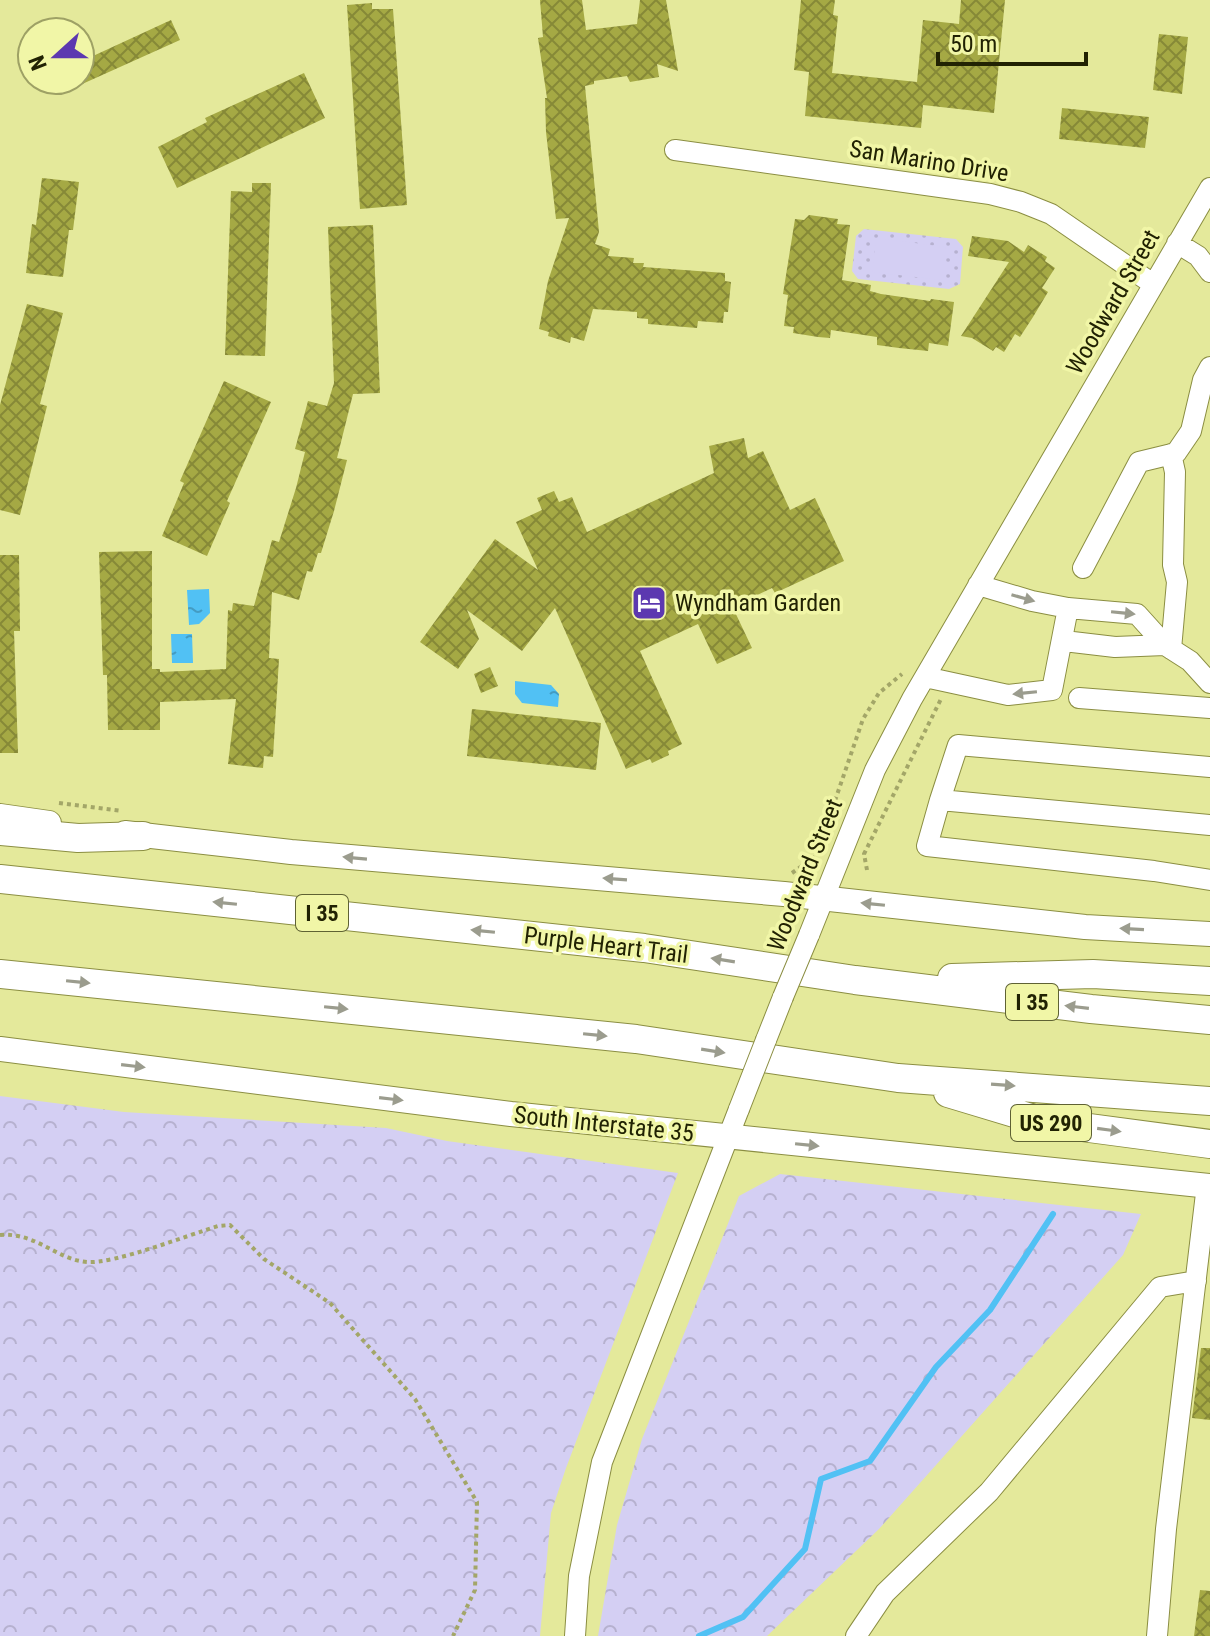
<svg xmlns="http://www.w3.org/2000/svg" width="1210" height="1636" font-family="'Roboto Condensed',sans-serif">
<style>
.green{fill:url(#green-dots)}
.forest{fill:url(#forest-crowns)}
.pitch{fill:#d4cff3}
.water{fill:url(#water-ripples)}
.lines{fill:none;stroke-linecap:round;stroke-linejoin:round}
.stream{stroke:#51c1f4;stroke-width:6}
.building{fill:url(#building-cross-hatch)}
.minor-casing{stroke:#8b8e42;stroke-width:22}
.major-casing{stroke:#8b8e42;stroke-width:26}
.highway-casing{stroke:#8b8e42;stroke-width:30}
.path{stroke:#a3a668;stroke-width:4;stroke-dasharray:4 4;stroke-linecap:butt}
.minor{stroke:#fff;stroke-width:20}
.major{stroke:#fff;stroke-width:24}
.highway{stroke:#fff;stroke-width:28}
.minor-bridge-casing{stroke:#8b8e42;stroke-width:22;stroke-linecap:butt}
.minor-bridge{stroke:#fff;stroke-width:20}
.oneway{fill:#9b9c8e}
.labels{text-anchor:middle;stroke-width:7;stroke-linejoin:round;paint-order:stroke}
.shield{fill:#f1f6a7;stroke:#5f6234;stroke-width:2}
.shield-label{font-size:22px;font-weight:bold;fill:#212203}
.street-label{font-size:24px;fill:#212203;stroke:#f1f6a7}
.poi-label{font-size:24px;fill:#212203;stroke:#f1f6a7;text-anchor:start}
</style>
<defs>
<pattern id="green-dots" width="8" height="8" patternUnits="userSpaceOnUse" patternTransform="scale(2)"><rect width="8" height="8" fill="#d4cff3"/><path d="M2 2h.1M6 6h.1" fill="none" stroke="#b6b1cf" stroke-width="1.8" stroke-linecap="round"/></pattern>
<pattern id="forest-crowns" width="20" height="18" patternUnits="userSpaceOnUse" patternTransform="scale(2)"><rect width="20" height="18" fill="#d4cff3"/><path d="M2 6a3 3 0 1 1 6 0M12 15a3 3 0 1 1 6 0" fill="none" stroke="#b6b1cf"/></pattern>
<pattern id="water-ripples" width="26" height="14" patternUnits="userSpaceOnUse" patternTransform="scale(2)"><rect width="26" height="14" fill="#51c1f4"/><path d="M2 4q2-2 4 0t4 0M15 11q2-2 4 0t4 0" fill="none" stroke="#439cc3"/></pattern>
<pattern id="building-cross-hatch" width="8" height="8" patternUnits="userSpaceOnUse" patternTransform="scale(2)"><rect width="8" height="8" fill="#a5a944"/><path d="M0 0l8 8M0 8l8-8" fill="none" stroke="#868937"/></pattern>
</defs>
<rect width="100%" height="100%" fill="#e4e99b"/>
<path class="green" d="M864 229 956 239 963 247 960 284 949 289 858 279 852 271 856 236Z"/>
<path class="forest" d="M0 1096 124 1112 386 1128 447 1141 678 1173 566 1468 551 1513 540 1636H0Z
M780 1174 1141 1214 1123 1255 879 1529 767 1636H598L617 1525 642 1439 739 1196Z"/>
<path class="pitch" d="M876 238 946 247 942 280 872 272Z"/>
<path class="water" d="M209 589 210 613 199 624 189 625 187 590Z
M171 634H192L193 663H172Z
M515 681 551 685 559 694 558 707 522 703 515 694Z"/>
<g class="lines">
<path class="stream" d="M699 1636 743 1617 805 1549 821 1479 870 1461 936 1367 990 1310 1053 1214"/>
</g>
<path class="building" d="M540 0H582L586 30 637 24 640 0H666L678 71 657 64 659 77 630 82 627 76 594 81V84L585 86 599 232 595 244 610 249 608 256 634 258 633 263H644L643 267 725 273V281L731 282 728 312H724L723 323 698 321 697 328 648 324V319L637 318V312L593 309 584 341 571 337 570 343 548 336 549 332 539 329 548 281 569 218 556 219 546 132 545 98H547L538 38 543 37Z
M801 0H835L833 15 838 16 832 73 917 82 923 20 959 24 961 0H1005L994 113 923 105 921 128 805 116 809 72 794 70Z
M372 3V9H393L407 205 360 209 347 5Z
M171 20 180 40 80 85V62Z
M1159 34 1188 37 1182 94 1153 90Z
M304 73 325 118 177 188 158 147 207 122 205 118Z
M1062 108 1149 117 1145 148 1059 139Z
M42 178 79 182 73 230H69L63 277 26 273 32 224 36 225Z
M252 183H271L265 356 225 355 231 191 252 192Z
M809 215 838 219 837 224 850 225 842 280 871 285 870 291 881 294 930 301 931 299 954 302 948 346 929 343 928 351 899 348 877 345V337L831 330 830 338 818 337 793 333 794 327 784 326 788 295 783 294 795 219 804 220Z
M373 225 380 393 353 394 337 458 347 460 334 511 321 553H318L312 572 307 571 299 600 272 592 269 658 279 659 273 757 264 756 263 768 228 764 236 699 160 702V730H108L107 675H103L99 552 152 551V669H160V672L226 669 228 610 232 611 233 603 254 606 272 540 279 542 296 488 305 452 295 449 308 401 327 406 334 383 328 227Z
M972 236 1008 241 1024 252 1028 245 1047 257 1045 261 1055 268 1042 288 1048 292 1033 317 1020 337 1015 334 1004 352 996 347 993 351 972 338 961 336 1009 262 968 256Z
M27 304 63 313 40 404 47 406 20 515 0 510V405Z
M224 381 271 402 227 501 230 503 207 556 162 536 184 483 180 481Z
M744 438 748 458 763 451 790 510 815 498 844 561 775 593 772 588 745 601 746 604 734 610 752 648 717 664 698 624 640 651 682 744 668 751 669 755 652 763 650 759 626 769 555 608 522 651 467 610 479 639 458 669 420 642 495 539 538 570 516 522 542 510 537 498 554 491 559 502 572 497 587 532 714 473 709 446Z
M0 555H19L20 631H14L18 753H0Z
M490 667 498 686 481 693 474 674Z
M472 709 601 723 596 770 467 756Z
M1201 1348H1210V1420L1192 1418Z
M1200 1590 1210 1591V1636H1194Z"/>
<g class="lines">
<defs>
<path id="minor" d="M675 150 990 194 1021 202 1051 214 1153 284
M1177 243 1198 256 1210 272
M1171 454 1175 472 1173 565 1177 582 1171 649
M1083 568 1139 462 1176 453 1191 431 1203 380 1210 367
M978 585 1032 601 1068 608 1137 614 1165 645 1190 661 1210 683
M1064 641 1115 647 1165 645
M925 677 1008 695 1052 690 1068 608
M1079 698 1210 708
M940 800 958 745 1210 767
M1210 825 940 800 927 846 1154 871 1210 880
M809 935 875 770 912 699 1210 188
M766 1040 783 997
M575 1636 579 1576 602 1462 739 1109
M856 1636 885 1593 989 1492 1160 1287 1196 1281
M1157 1636 1166 1529 1207 1185"/>
<path id="major" d="M0 816 49 823
M125 833 291 852 784 894 1085 927 1210 934
M0 1049 511 1114 1210 1186"/>
<path id="highway" d="M0 831 78 838 143 836
M0 879 644 948 855 980 1091 1009 1210 1020
M0 974 636 1039 898 1078 1210 1101
M952 978 1093 974 1210 981
M948 1093 1044 1122 1210 1144"/>
</defs>
<use href="#minor" class="minor-casing"/>
<use href="#major" class="major-casing"/>
<use href="#highway" class="highway-casing"/>
<path class="path" d="M59 803 122 811
M867 870 864 854 941 699
M792 873 816 856 863 719 879 693 902 674
M0 1235C36 1232 57 1260 87 1262 115 1264 188 1235 218 1226L230 1225 264 1259 330 1303 415 1399 477 1502 475 1590 453 1636"/>
<use href="#minor" class="minor"/>
<use href="#major" class="major"/>
<use href="#highway" class="highway"/>
<defs>
<path id="minor-bridge" d="M783 997 809 935
M739 1109 766 1040"/>
</defs>
<use href="#minor-bridge" class="minor-bridge-casing"/>
<use href="#minor-bridge" class="minor-bridge"/>
</g>
<defs><path id="oneway-solid" d="M-6-.8H1V-3.2L6.5 0L1 3.2V.8H-6Z" transform="scale(2)"/></defs>
<g class="oneway">
<use href="#oneway-solid" transform="translate(1023 598) rotate(16)"/>
<use href="#oneway-solid" transform="translate(1123 613) rotate(6)"/>
<use href="#oneway-solid" transform="translate(1025 693) rotate(174)"/>
<use href="#oneway-solid" transform="translate(355 858) rotate(-175)"/>
<use href="#oneway-solid" transform="translate(615 879) rotate(-176)"/>
<use href="#oneway-solid" transform="translate(225 903) rotate(-174)"/>
<use href="#oneway-solid" transform="translate(873 904) rotate(-174)"/>
<use href="#oneway-solid" transform="translate(1132 929) rotate(-177)"/>
<use href="#oneway-solid" transform="translate(483 931) rotate(-174)"/>
<use href="#oneway-solid" transform="translate(723 960) rotate(-171)"/>
<use href="#oneway-solid" transform="translate(78 982) rotate(6)"/>
<use href="#oneway-solid" transform="translate(1077 1007) rotate(-173)"/>
<use href="#oneway-solid" transform="translate(336 1008) rotate(6)"/>
<use href="#oneway-solid" transform="translate(595 1035) rotate(6)"/>
<use href="#oneway-solid" transform="translate(713 1051) rotate(9)"/>
<use href="#oneway-solid" transform="translate(133 1066) rotate(7)"/>
<use href="#oneway-solid" transform="translate(1003 1085) rotate(4)"/>
<use href="#oneway-solid" transform="translate(391 1099) rotate(7)"/>
<use href="#oneway-solid" transform="translate(1109 1130) rotate(8)"/>
<use href="#oneway-solid" transform="translate(807 1145) rotate(6)"/>
</g>
<defs>
<symbol id="hotel-square" viewBox="-11 -11 22 22"><rect x="-9" y="-9" width="18" height="18" rx="4" fill="#5c38b0" stroke="#f1f6a7"/><path d="M-6-4.5h1.5V1H6V5H4.5V3h-9V5H-6ZM-4 0a1.8 1.8 0 1 1 3.6 0ZM.5 0V-2.5h3Q6-2.5 6 0Z" fill="#fff"/></symbol>
</defs>
<g fill-rule="evenodd">
<use href="#hotel-square" x="629" y="583" width="40" height="40"/>
</g>
<g class="labels">
<g class="shield">
<rect x="296" y="895" width="52" height="36" rx="6"/>
<rect x="1006" y="984" width="52" height="36" rx="6"/>
<rect x="1011" y="1105" width="80" height="36" rx="6"/>
</g>
<g class="shield-label">
<text x="322" y="921">I 35</text>
<text x="1032" y="1010">I 35</text>
<text x="1051" y="1131">US 290</text>
</g>
<g class="street-label">
<text transform="translate(929 161) rotate(9)" y="8">San Marino Drive</text>
<text transform="translate(1113 302) rotate(-60)" y="8">Woodward Street</text>
<text transform="translate(805 875) rotate(-68)" y="8">Woodward Street</text>
<text transform="translate(606 945) rotate(7)" y="8">Purple Heart Trail</text>
<text transform="translate(604 1124) rotate(6)" y="8">South Interstate 35</text>
</g>
<g class="poi-label">
<text x="675" y="611">Wyndham Garden</text>
</g>
</g>
<g transform="translate(56 56) rotate(249)"><circle r="38" fill="#f1f6a7" stroke="#9ea165" stroke-width="2"/>
<path d="M0-6L14 30L0 20L-14 30Z" fill="#5c38b0"/>
<text y="-12" font-size="22" font-weight="bold" text-anchor="middle" fill="#212203">N</text>
</g>
<path d="M938 52v12h148v-12" fill="none" stroke="#212203" stroke-width="4"/>
<text x="950" y="52" font-size="24" fill="#212203" stroke="#f1f6a7" stroke-width="6" paint-order="stroke">50 m</text>
</svg>
